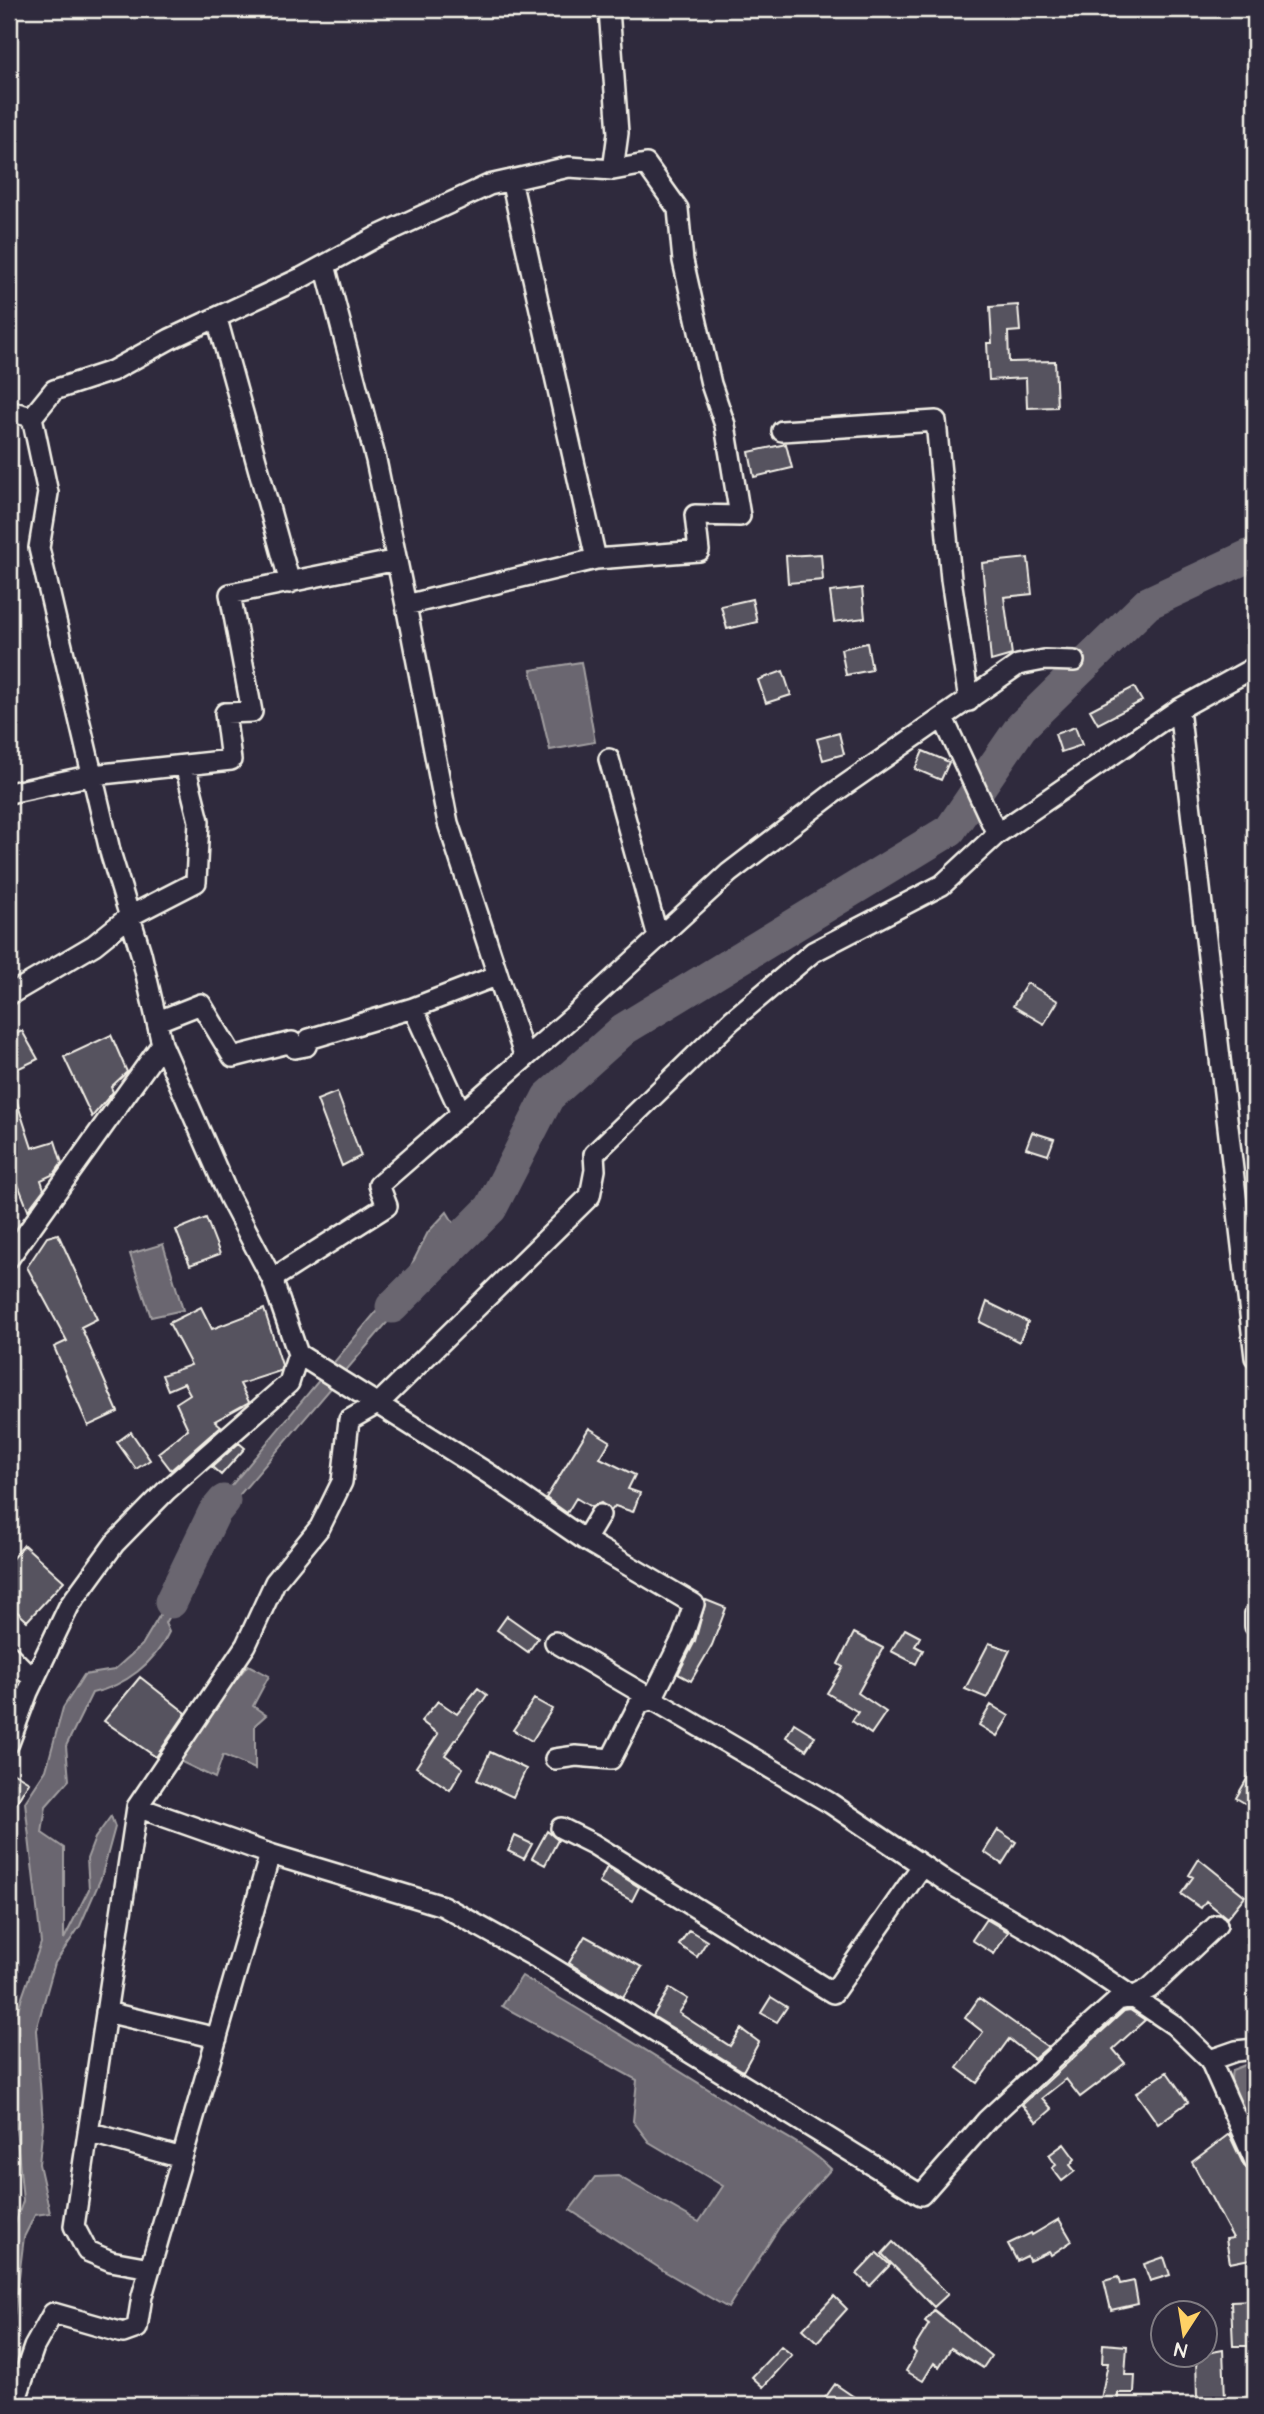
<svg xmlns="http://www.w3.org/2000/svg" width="1264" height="2414" font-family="'Architects Daughter',sans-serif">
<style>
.water{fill:#6a6670;stroke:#a19ea0;stroke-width:2}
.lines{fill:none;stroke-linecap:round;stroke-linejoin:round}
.river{stroke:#6a6670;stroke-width:33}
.building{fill:#56525f;stroke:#f4f1e8;stroke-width:2}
.minor-casing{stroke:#f4f1e8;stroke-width:24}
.minor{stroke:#2f2a3d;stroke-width:19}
</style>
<rect width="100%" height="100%" fill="#2f2a3d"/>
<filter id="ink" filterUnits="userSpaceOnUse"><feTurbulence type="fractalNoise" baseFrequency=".0143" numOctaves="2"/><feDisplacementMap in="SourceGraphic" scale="14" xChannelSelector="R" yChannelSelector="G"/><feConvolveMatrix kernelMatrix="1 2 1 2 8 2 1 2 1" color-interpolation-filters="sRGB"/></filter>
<g filter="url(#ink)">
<path class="water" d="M581 662 595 742 550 750 531 670Z
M447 1212 455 1225 439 1240 421 1283 193 1549 187 1585 165 1623 169 1632C155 1663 125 1686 92 1693L66 1746 69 1780 46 1806 42 1833 64 1848V1939L89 1889 87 1859 95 1838 111 1816 115 1827 101 1878 80 1926 55 1963 36 2030 43 2124 39 2164 50 2213 35 2215 24 2237 9 2357V2242L23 2201 15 2118 12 2026 41 1943 25 1802 46 1770 63 1708 84 1675 114 1670 142 1645 167 1603 181 1546 406 1276 428 1232Z
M163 1244 183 1310 151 1317 130 1254Z
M248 1665 269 1676 253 1706 266 1715 255 1725V1769L223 1755 215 1778 171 1757Z
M522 1976C598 2020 672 2066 746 2113 775 2132 806 2144 831 2169L780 2226 728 2308 664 2271 570 2210 595 2177 618 2176 699 2222 723 2186 649 2142 633 2121 637 2080 502 2006Z
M1255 2061V2110L1251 2109 1246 2114C1234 2104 1229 2085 1232 2070Z"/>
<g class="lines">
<path class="river" d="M392 1307 491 1208 548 1097 624 1029 950 830 1021 727 1148 603 1255 553
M171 1602 214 1513 224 1501"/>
</g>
<path class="building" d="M1018 305 1020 331 1008 332 1009 362 1055 361 1057 407 1027 408 1026 378 989 380 987 343H992L990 307Z
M786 444 792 468 754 477 749 452Z
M821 554 823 580 788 583 786 556Z
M1028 558 1032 594 1004 597 1012 655 991 661 982 563Z
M862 588 865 618 834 622 830 592Z
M752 599 757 622 727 629 721 606Z
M867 643 872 670 846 675 841 649Z
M783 671 791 695 766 703 758 680Z
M1134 687 1142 701 1098 724 1090 710Z
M1075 727 1082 745 1061 752 1055 734Z
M839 733 844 754 823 760 817 739Z
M923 751 949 762 941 780 915 769Z
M1027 983 1058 1001 1044 1024 1013 1006Z
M22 1031 38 1059 9 1073V1037Z
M111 1035 127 1072 111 1087 113 1092 92 1117 64 1057Z
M9 1087H12L32 1148 55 1141 62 1163 54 1174 41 1180 44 1189 28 1210 9 1161Z
M337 1092 361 1156 342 1166 317 1100Z
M1032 1132 1054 1139 1048 1155 1026 1148Z
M206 1218 220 1254 190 1265 176 1230Z
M58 1234 97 1319 81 1327 118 1412 88 1426 54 1347 67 1341 27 1267 47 1237Z
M987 1302 1028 1322 1019 1342 980 1322Z
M201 1307 212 1329 264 1309 282 1365 280 1371 240 1384 249 1402 215 1421 221 1426 171 1470 158 1453 188 1429 176 1403 190 1394 184 1383 168 1390 162 1375 191 1365 169 1323Z
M589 1428 610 1441 600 1458 635 1475 628 1489 640 1493 633 1512 615 1506 611 1511 601 1503 591 1507 576 1498 567 1513 546 1498Z
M131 1432 150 1460 136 1469 117 1442Z
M239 1443 245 1448 221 1475 212 1467Z
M24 1545 64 1581 27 1621 9 1604V1562Z
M706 1600 726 1608 712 1645 691 1681 678 1674 695 1641Z
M507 1616 538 1638 528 1652 497 1630Z
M905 1629 920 1637 915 1646 923 1650 916 1664 891 1651Z
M854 1633 883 1648 858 1693 886 1712 871 1734 852 1721 858 1712 827 1693 843 1667 838 1664Z
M989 1643 1010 1650 987 1698 965 1689Z
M140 1677 186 1713 156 1757 104 1721Z
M478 1688 487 1695 445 1755 463 1768 450 1790 416 1767 438 1734 421 1721 438 1701 457 1714Z
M534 1699 552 1709 532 1741 513 1730Z
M991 1705 1009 1716 997 1736 979 1725Z
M794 1723 815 1736 806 1750 786 1737Z
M490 1752 526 1769 513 1797 477 1780Z
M1255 1765V1809L1236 1798Z
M9 1770 29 1782 9 1815Z
M998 1830 1016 1842 1002 1864 984 1852Z
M547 1831 558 1840 545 1865 532 1858Z
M515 1836 532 1844 524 1859 508 1851Z
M1199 1859 1245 1896 1227 1918 1206 1901 1201 1908 1181 1894 1193 1877 1189 1875Z
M607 1867 639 1887 632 1901 599 1883Z
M986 1919 1008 1932 994 1954 972 1940Z
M689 1930 707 1941 697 1957 679 1945Z
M585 1936 642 1967 623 1997 569 1963Z
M670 1988 688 1999 679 2013 730 2046 741 2029 759 2042 743 2071 653 2016Z
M771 1997 787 2007 777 2022 761 2013Z
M979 1998 1048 2047 1034 2059 1009 2039 977 2083 957 2068 983 2032 965 2018Z
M1130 2010 1145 2020 1113 2049 1125 2063 1080 2097 1066 2079 1042 2098 1052 2109 1037 2122 1022 2105 1124 2011Z
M1167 2072 1188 2102 1158 2124 1136 2093Z
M1229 2134 1244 2166 1252 2173 1255 2181V2258L1230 2263 1226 2239 1233 2238 1192 2162Z
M1064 2144 1075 2159 1070 2165 1075 2171 1062 2181 1052 2168 1056 2165 1049 2155Z
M1059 2219 1072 2241 1051 2255 1049 2252 1029 2261 1027 2256 1017 2261 1008 2244 1031 2233 1032 2235Z
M893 2242 948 2294 934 2307 882 2254Z
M877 2253 890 2265 870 2286 857 2274Z
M1164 2257 1170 2275 1150 2281 1144 2264Z
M1118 2277 1120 2284 1134 2281 1138 2304 1111 2310 1104 2281Z
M834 2296 847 2309 817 2342 803 2329Z
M1255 2300V2346H1233L1231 2301Z
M934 2310 991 2356 983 2368 951 2348 939 2367 934 2363 923 2381 906 2371 916 2353 913 2350 929 2324 925 2321Z
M1103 2344 1127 2346 1125 2375H1135L1134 2393H1118V2400L1101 2399 1108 2363H1102Z
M781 2346 792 2355 763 2387 752 2377Z
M1223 2350 1225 2399H1197L1196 2355Z
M835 2384 866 2405H820Z"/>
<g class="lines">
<defs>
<path id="minor" d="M609 9 618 133 613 170
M511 180 596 559
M217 319 290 583
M9 411 32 417
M782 431 936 421 951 579 969 701
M406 605 448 823 525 1058
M1179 709 1255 1357
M943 718 997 834
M609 759 658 937
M9 793 93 775 231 760 225 713 252 712 230 594 397 560
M9 995 94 945 130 916 196 882 199 821 185 765
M158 1021 201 1004 233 1057 292 1042 295 1048 306 1046 309 1039 413 1008
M461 1113 413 1008 496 976
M9 1258 162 1044
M272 1279 387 1206 379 1185 572 1017 729 873 835 792 1018 665 1044 660 1074 661
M298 1354 489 1474 585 1540 600 1515
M585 1540 694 1604 683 1637 652 1699 830 1803 947 1882 1057 1946 1174 2025 1210 2060 1236 2051 1255 2049
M1255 1614V1626
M555 1642 652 1699 639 1704 611 1759 576 1756 555 1759
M9 1655 34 1680
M9 1743 28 1692 69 1606 115 1543 166 1491 289 1383 298 1354 272 1279 229 1197 162 1044 141 953 111 855 39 548 48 493 32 417 54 390 112 371 170 339 301 278 376 237 489 185 569 167 613 170 646 164 678 209 683 261 711 384 725 425 740 516 695 515 699 551 596 559 406 605 376 460 325 265
M137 1807 270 1854 443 1906 535 1957 921 2195 987 2120 1069 2044 1118 2000 1133 1997 1150 1988 1217 1925
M561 1828 593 1844 833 1993 922 1866
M106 2012 217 2038
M1210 2060 1255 2161
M88 2132 182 2158
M150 2268 111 2261 87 2251 74 2226 137 1807 246 1645 275 1582 320 1527 342 1482 349 1420 379 1403 590 1196 595 1170 594 1154 732 1020 813 952 942 885 997 834 1179 709 1255 667
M14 2405 34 2347 53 2313 123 2333 137 2328 142 2296 270 1854"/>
</defs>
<use href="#minor" class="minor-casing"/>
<use href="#minor" class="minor"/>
</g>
</g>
<rect width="1264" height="2414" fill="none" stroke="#2f2a3d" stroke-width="35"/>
<rect x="18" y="18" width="1229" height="2379" fill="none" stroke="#f4f1e8" stroke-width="2.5" filter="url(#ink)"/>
<g transform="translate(1184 2334) rotate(192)"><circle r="33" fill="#2f2a3d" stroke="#7e7a81" stroke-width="2"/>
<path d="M0-5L12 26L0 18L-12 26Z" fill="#ffd166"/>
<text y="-10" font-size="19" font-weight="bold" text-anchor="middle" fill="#f4f1e8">N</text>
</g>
</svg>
